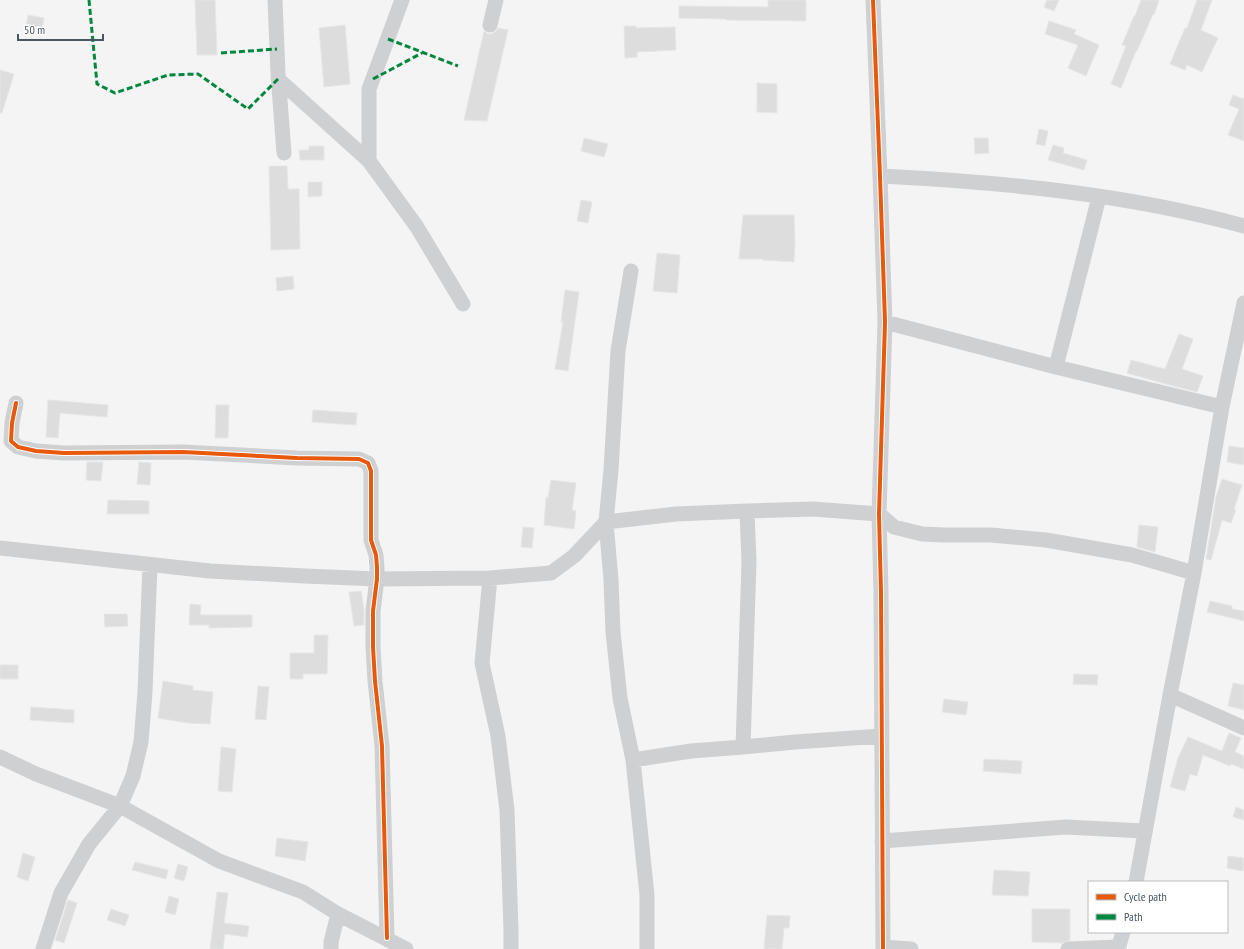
<svg xmlns="http://www.w3.org/2000/svg" width="1244" height="949" font-family="'PT Sans Narrow',sans-serif">
<style>
.building{fill:#ddddde;stroke:#e5e6e7}
.lines{fill:none;stroke-linecap:round;stroke-linejoin:round}
.minor{stroke:#ced0d2;stroke-width:15}
.quiet{stroke:#00873e;stroke-width:3;stroke-dasharray:6 3;stroke-linecap:butt}
.cycleway-casing{stroke:#fff;stroke-width:6}
.cycleway{stroke:#e8590c;stroke-width:4}
</style>
<rect width="100%" height="100%" fill="#f4f4f4"/>
<path class="building" d="M195 0H215L217 55H197Z
M768 0H806V21L726 20V19L679 18V6L768 7Z
M1047 0H1059L1054 11 1044 7Z
M1141 0H1159L1154 15 1153 14 1137 51H1136L1121 88 1111 84 1126 46 1122 45 1134 16H1135Z
M1197 0H1212L1201 30 1218 38 1202 72 1187 65 1185 70 1170 64 1185 28H1187Z
M28 15 44 18 42 30 26 27Z
M1049 21 1076 30 1074 34 1099 45 1086 76 1068 68 1078 45 1045 34Z
M345 25 350 84 324 87 319 28Z
M624 26H636V28L675 27 676 50 637 52V57L625 58Z
M498 28 508 30 487 121 464 120 484 31 488 34H492L496 31Z
M0 70 14 74 2 113H0Z
M757 83 777 84V113L757 112Z
M1233 95 1243 99 1244 97V141L1228 135 1239 109 1229 105Z
M1039 129 1048 131 1045 146 1036 144Z
M584 138 608 144 604 157 581 151Z
M974 138H988L989 153 975 154Z
M1053 145 1064 148 1063 153 1087 160 1084 170 1048 160Z
M309 146H324V160H300L299 150H309Z
M269 166H287L288 189H299L300 249 271 250Z
M308 182H322V196L308 197Z
M581 200 592 202 588 223 577 221Z
M743 215H794L795 242 794 262 762 260 763 259H739Z
M657 253 680 255 677 293 653 291Z
M293 276 294 289 277 291 276 278Z
M565 290 579 292 568 371 555 369 563 322H561Z
M1179 334 1193 339 1182 369 1203 376 1197 392 1162 383 1127 373 1131 360 1165 369Z
M48 400 108 405 107 417 60 413 58 438 46 437Z
M216 405H229L228 438H215Z
M313 410 357 413 356 425 312 422Z
M1229 446 1244 448V465L1227 462Z
M87 462H103L101 481 86 480Z
M139 462 151 463 150 485 137 484Z
M1222 479 1242 485 1234 509 1236 510 1231 523 1222 520 1211 560 1206 559 1216 497Z
M551 480 576 483 572 510 576 511 574 529 544 525 546 497 548 498Z
M108 500 149 501V514H107Z
M1139 525 1158 527 1155 552 1137 547Z
M523 527 534 528 532 548 521 547Z
M361 591 364 610V625L354 626 349 592Z
M1210 601 1232 606V609L1244 611V621L1207 612Z
M190 604 201 605 200 615H252V627L209 628V625H189Z
M104 614H127L128 626 105 627Z
M314 635H328L327 674H303V679H290V653H314Z
M0 665H18V679H0Z
M1074 674 1098 675 1097 685 1073 684Z
M163 681 193 686V690L213 692 210 724 188 723 158 718Z
M1233 683 1244 685V710L1228 706Z
M258 686 269 687 266 720 255 719Z
M944 699 968 702 966 715 942 712Z
M31 707 74 710V723L30 720Z
M1229 733 1241 738 1235 752 1244 756V769L1231 764 1230 766 1203 755 1197 776 1190 774 1185 791 1170 787 1178 758 1188 737 1222 751Z
M221 747 236 749 232 792 218 791Z
M984 759 1022 761 1021 774 983 771Z
M1236 807 1244 810V820L1233 817Z
M277 838 308 842 305 861 275 856Z
M23 853 35 857 28 881 17 877Z
M1228 856 1244 858 1243 871 1227 868Z
M135 862 168 870 166 879 132 870Z
M178 864 188 867 184 881 174 878Z
M994 870 1030 872 1028 896 992 895Z
M217 892 228 893 224 923 249 926 247 937 225 934 223 949H210Z
M169 896 179 899 175 915 165 912Z
M68 900 77 903 64 943 55 940Z
M111 909 129 915 125 926 107 920Z
M1032 909H1070V940L1062 943 1032 942Z
M767 915 790 916 789 928H784L782 949H764Z"/>
<g class="lines">
<path class="minor" d="M275 0 278 74 284 153
M402 0 369 89V161L417 227 463 304
M873 0 880 176 885 322 879 514 881 592 883 949
M490 25 496 0
M278 79 369 161
M880 176C1002 182 1126 194 1244 226
M631 271 618 351 611 470 606 522 676 514 747 511 813 509 879 514 894 527 922 534 944 535H991L1046 540 1132 555 1194 573
M885 322 1056 367 1222 407
M1056 367 1099 197
M16 403 12 423 11 441 18 447 36 451 64 453 183 452 297 458 359 459 368 463 371 471V540L376 555 377 567V579L373 611V647L375 681 382 746 387 938
M606 522 611 580 613 632 620 698 633 760 647 895V949
M0 548 210 571 305 576 377 579 490 578 551 573 574 556 606 522
M490 578 482 663 498 736 507 810 511 930V949
M1170 695 1244 728
M743 747 795 742 882 736
M0 757 36 774 120 806 219 861 303 892 338 914 406 949
M633 760 691 751 743 747 749 562 747 511
M882 841 1066 827 1144 831
M1136 882 1170 695 1194 573 1222 407 1244 303
M883 947 911 949
M43 949 61 893 89 844 120 806 133 776 141 742 145 692 150 565
M331 949V942L338 914
M1068 949 1118 947
M1118 949 1123 932"/>
<path class="quiet" d="M89 0 97 84 115 93 168 75 198 74 248 109 278 79
M388 39 458 66
M221 53 277 49
M373 79 422 53"/>
<defs>
<path id="cycleway" d="M873 0 880 176 885 322 879 514 881 592 883 949
M16 403 12 423 11 441 18 447 36 451 64 453 183 452 297 458 359 459 368 463 371 471V540L376 555 377 567V579L373 611V647L375 681 382 746 387 938"/>
</defs>
<use href="#cycleway" class="cycleway-casing"/>
<use href="#cycleway" class="cycleway"/>
</g>
<rect x="1088" y="881" width="140" height="52" fill="#ffffff" stroke="#b7bbc0"/>
<rect x="1096" y="894" width="20" height="6" fill="#e8590c" stroke="#b7bbc0"/>
<text x="1124" y="901" font-size="12" fill="#4a5661">Cycle path</text>
<rect x="1096" y="914" width="20" height="6" fill="#00873e" stroke="#b7bbc0"/>
<text x="1124" y="921" font-size="12" fill="#4a5661">Path</text>
<path d="M18 34v6h85v-6" fill="none" stroke="#4a5661" stroke-width="2"/>
<text x="24" y="34" font-size="12" fill="#4a5661" stroke="#ffffff" stroke-width="3" paint-order="stroke">50 m</text>
</svg>
